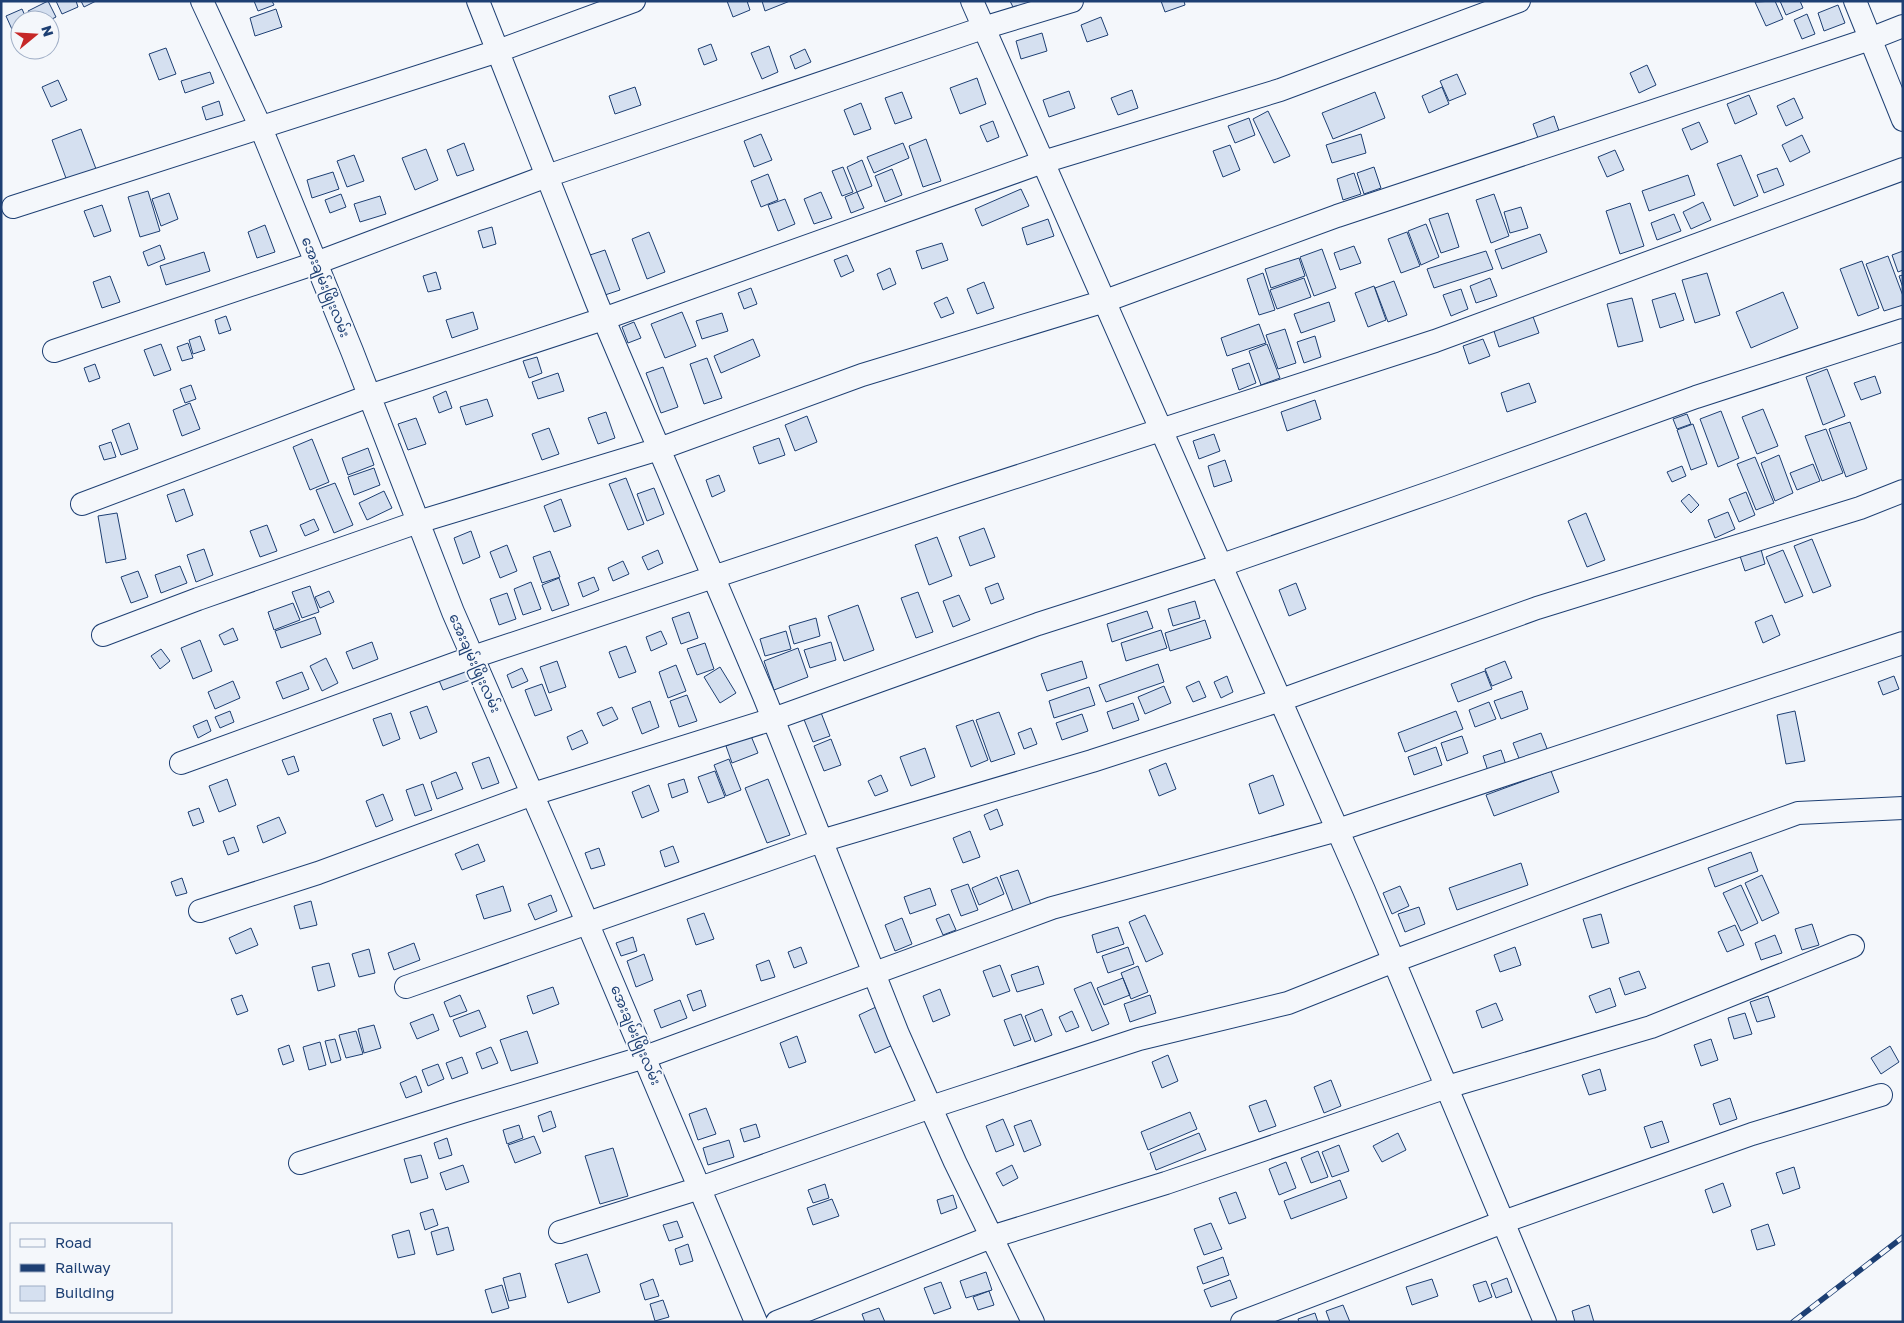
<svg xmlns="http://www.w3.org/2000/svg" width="1904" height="1323" font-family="'Golos Text','Noto Sans Myanmar',sans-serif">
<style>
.building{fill:#d5e0f0;stroke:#1d3f73}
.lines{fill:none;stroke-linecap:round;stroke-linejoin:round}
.minor-casing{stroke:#1d3f73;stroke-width:24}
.minor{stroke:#f4f7fb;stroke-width:22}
.rail-casing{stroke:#1d3f73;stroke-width:5.5}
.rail{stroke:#f4f7fb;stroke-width:4;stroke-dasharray:11;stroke-linecap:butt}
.labels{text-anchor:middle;stroke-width:4;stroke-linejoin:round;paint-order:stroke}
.street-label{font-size:14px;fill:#1d3f73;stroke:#f4f7fb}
</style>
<rect width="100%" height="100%" fill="#f4f7fb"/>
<path class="building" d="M48 1 56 17 50 20H33L28 11Z
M56 1H76L78 7 62 14Z
M81 1H96L84 7Z
M254 1H272L274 5 258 11Z
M727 1H747L750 10 733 17Z
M762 1H790L765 11Z
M1010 1H1033L1014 9Z
M1161 1H1184L1185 5 1165 12Z
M1775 1 1783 19 1766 26 1755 2Z
M1780 1H1800L1803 8 1786 15Z
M1838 5 1845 23 1824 31 1818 13Z
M22 9 27 20H20V34L15 36 6 16Z
M276 9 282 27 255 36 250 18Z
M1807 14 1815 34 1802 39 1794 20Z
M1101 17 1108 35 1087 42 1081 25Z
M1042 33 1047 51 1021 59 1016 41Z
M711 44 717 60 704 65 698 49Z
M769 46 778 72 762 79 751 53Z
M166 48 176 74 159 80 149 54Z
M805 49 811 62 795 69 790 56Z
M1647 65 1656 85 1639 93 1630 73Z
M210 72 214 83 185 93 181 81Z
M1457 74 1466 94 1449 101 1440 81Z
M977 78 986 104 960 114 950 88Z
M58 80 67 100 51 107 42 87Z
M635 87 641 105 615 114 609 96Z
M1442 87 1449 104 1429 113 1422 96Z
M1132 90 1138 108 1118 115 1111 98Z
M1069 91 1075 108 1049 117 1043 100Z
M902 92 912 118 895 124 885 98Z
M1375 92 1385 118 1333 139 1322 113Z
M1749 95 1757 114 1735 124 1727 104Z
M1794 98 1803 118 1786 126 1777 106Z
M219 101 223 115 206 120 202 107Z
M861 103 871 129 854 135 844 110Z
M1268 111 1290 156 1274 163 1253 119Z
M1554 116 1560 134 1539 141 1533 124Z
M1249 118 1255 135 1235 143 1228 126Z
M993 121 999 137 987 142 980 126Z
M1699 122 1708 142 1691 150 1682 129Z
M81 129 96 169 67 181 52 140Z
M761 134 772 160 754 167 744 141Z
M1361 134 1366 153 1332 163 1326 145Z
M1802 135 1810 152 1790 162 1782 145Z
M926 139 941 181 923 187 909 146Z
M464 143 474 170 457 176 447 150Z
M903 143 909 158 874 173 867 157Z
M1230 145 1240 170 1223 177 1213 151Z
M426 149 438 180 415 190 402 158Z
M1615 150 1624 170 1607 177 1598 157Z
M354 155 364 181 347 187 337 161Z
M1741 155 1758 196 1734 206 1717 164Z
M862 160 872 186 857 192 847 167Z
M843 167 853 192 842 196 832 171Z
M1374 167 1381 188 1364 194 1357 173Z
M1777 168 1784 185 1764 193 1757 175Z
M892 169 902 195 885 202 875 176Z
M333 172 339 189 312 198 307 180Z
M1354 173 1361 194 1343 200 1337 179Z
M768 174 778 200 761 207 751 181Z
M1688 175 1695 195 1649 211 1642 191Z
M1021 189 1029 206 982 226 975 209Z
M148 191 160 231 140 237 128 197Z
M821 192 832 218 814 224 804 199Z
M857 192 864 208 851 213 845 197Z
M169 193 178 219 161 226 152 199Z
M341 194 346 207 330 213 325 200Z
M1494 194 1509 236 1491 243 1476 200Z
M380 196 386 214 360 222 354 204Z
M785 199 795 224 778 231 768 205Z
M1703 202 1711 220 1691 229 1683 212Z
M1630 203 1644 246 1620 254 1606 211Z
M102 205 111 231 94 237 84 211Z
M1521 207 1528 228 1510 233 1504 212Z
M1448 213 1459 247 1441 253 1429 219Z
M1674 214 1681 231 1657 240 1651 223Z
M1048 219 1054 236 1027 245 1022 228Z
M1426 224 1439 257 1421 265 1408 231Z
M265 225 275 252 257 258 248 232Z
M492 227 496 244 483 248 478 231Z
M649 232 665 272 647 279 632 239Z
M1407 232 1420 266 1401 273 1388 239Z
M1540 234 1547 252 1502 269 1495 250Z
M942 243 948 260 922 269 916 251Z
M160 245 165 259 148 266 143 252Z
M1354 246 1361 263 1340 270 1334 253Z
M1322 249 1336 288 1314 296 1300 257Z
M605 250 620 290 602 296 587 256Z
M1486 251 1493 269 1434 288 1427 269Z
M1903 251V270L1898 272 1892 255Z
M204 252 210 271 166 285 160 266Z
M847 255 854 271 841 277 834 260Z
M1888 256 1903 296V305L1884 311 1866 264Z
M1299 258 1305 276 1271 288 1265 269Z
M1862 261 1879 308 1858 316 1840 269Z
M890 268 896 284 883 290 877 274Z
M436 272 441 289 428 292 423 276Z
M1263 273 1275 310 1259 315 1247 279Z
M1707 273 1720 315 1695 323 1682 280Z
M1903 275V288L1899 276Z
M110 276 120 302 102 308 93 282Z
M1304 278 1311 297 1277 309 1270 290Z
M1490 278 1497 296 1476 303 1470 286Z
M1394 281 1407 315 1388 322 1375 288Z
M984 282 994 308 977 314 967 289Z
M1374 286 1386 320 1368 327 1355 293Z
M751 288 757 304 744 309 738 293Z
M1461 289 1468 309 1451 316 1443 295Z
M1783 292 1798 328 1751 348 1736 312Z
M1675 293 1684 320 1660 328 1652 300Z
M947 297 954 313 941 318 934 303Z
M1632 298 1643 341 1618 347 1607 304Z
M1329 302 1335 321 1301 333 1294 314Z
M473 312 478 329 452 338 446 320Z
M682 312 696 346 665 358 651 324Z
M722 313 728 331 702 339 696 321Z
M1532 314 1539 333 1499 347 1493 328Z
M226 316 231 330 219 334 215 320Z
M634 322 641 338 628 343 622 327Z
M1259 324 1266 343 1227 356 1221 338Z
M1285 329 1296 363 1278 369 1266 335Z
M200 336 205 350 193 354 189 340Z
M1315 336 1321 357 1304 363 1297 342Z
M753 339 760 356 721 373 714 356Z
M1483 339 1490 356 1469 364 1463 346Z
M188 343 193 358 182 361 177 347Z
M161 344 171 370 154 376 144 350Z
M1267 344 1280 378 1261 385 1249 351Z
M537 357 542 373 529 378 523 361Z
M707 358 722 398 704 404 690 364Z
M1249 363 1256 383 1239 390 1232 369Z
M95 364 100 378 89 382 84 368Z
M663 367 678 407 661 413 646 373Z
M1827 369 1845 416 1823 425 1806 377Z
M558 373 564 391 538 399 532 382Z
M1875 376 1881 393 1861 400 1854 383Z
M1529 383 1536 402 1507 412 1501 393Z
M191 385 196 399 185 403 180 389Z
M446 391 452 408 439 413 433 397Z
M487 399 493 416 466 425 460 407Z
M1315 400 1321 419 1287 431 1281 412Z
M190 403 200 429 182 436 173 410Z
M1763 409 1778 446 1757 454 1742 417Z
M1721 411 1739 458 1718 467 1700 419Z
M606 412 615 438 598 444 588 418Z
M1687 414 1691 424 1677 429 1673 419Z
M807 416 817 442 795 451 785 425Z
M416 418 426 444 408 450 398 424Z
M1850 422 1867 469 1846 477 1829 429Z
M129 423 138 449 121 455 112 430Z
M1693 424 1707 464 1691 470 1677 430Z
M549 428 559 454 542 460 532 434Z
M1826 429 1843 473 1822 481 1805 436Z
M1214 434 1220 451 1199 459 1193 441Z
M779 438 785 455 759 464 753 447Z
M312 439 329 482 310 490 293 447Z
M111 442 116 457 104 460 99 446Z
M368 448 374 465 348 475 342 458Z
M1779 455 1793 493 1775 501 1761 463Z
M1755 457 1774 503 1756 510 1737 464Z
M1225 460 1232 481 1214 487 1208 466Z
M1813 464 1820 481 1797 490 1790 473Z
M1682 466 1686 476 1672 482 1667 472Z
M374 468 380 485 354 495 348 477Z
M719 475 725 491 712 497 706 480Z
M626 478 644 524 628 530 609 484Z
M335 483 353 525 334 533 316 490Z
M654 488 664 514 647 521 637 494Z
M184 489 193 515 176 522 167 495Z
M384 491 392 508 367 520 359 503Z
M1746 492 1755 515 1739 522 1729 499Z
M1689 494 1699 505 1691 513 1681 501Z
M561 499 571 526 554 532 544 506Z
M1728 512 1735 529 1715 538 1708 520Z
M117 513 126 559 106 563 98 516Z
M1586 513 1605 560 1587 567 1568 521Z
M314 519 319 530 305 536 300 525Z
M267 525 277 551 260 557 250 531Z
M984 528 995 557 970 566 959 537Z
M471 531 480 557 463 564 454 538Z
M937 537 952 576 929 585 915 545Z
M1812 539 1831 586 1813 593 1794 546Z
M507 545 517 571 500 578 490 552Z
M1760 546 1765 564 1745 571 1739 553Z
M204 549 213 575 196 582 187 555Z
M658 550 663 563 648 570 642 557Z
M1783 550 1803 596 1785 603 1766 557Z
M550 551 560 577 542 583 533 557Z
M623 561 629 574 613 581 608 568Z
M180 566 187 583 161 593 155 575Z
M138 571 148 597 131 603 121 577Z
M594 577 599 590 583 597 578 583Z
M559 578 569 605 552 611 542 585Z
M531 582 541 609 523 615 514 589Z
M998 583 1004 599 991 604 985 588Z
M1296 583 1306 609 1289 616 1279 590Z
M310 586 319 612 302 618 292 592Z
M329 591 334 602 320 608 315 597Z
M918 592 933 632 916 638 901 598Z
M507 593 516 619 499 625 490 599Z
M959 595 970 620 953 627 943 601Z
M1195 601 1200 618 1173 626 1168 609Z
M293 603 300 620 274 630 268 612Z
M858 605 874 650 844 661 828 616Z
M1147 611 1153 628 1112 642 1107 624Z
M689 612 698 638 681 644 672 618Z
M1772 615 1780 635 1763 643 1755 622Z
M315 617 321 634 281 648 275 631Z
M816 618 820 636 794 644 789 626Z
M1205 620 1211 638 1170 651 1165 633Z
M233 628 238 640 224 645 219 635Z
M1161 630 1167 648 1126 661 1121 643Z
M661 631 667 644 651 651 646 637Z
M786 631 791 649 765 656 760 639Z
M200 640 212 671 193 679 181 648Z
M372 642 378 659 353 669 346 652Z
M831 642 836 660 810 668 804 650Z
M705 643 714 669 697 675 687 649Z
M626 646 636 672 619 678 609 652Z
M798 648 808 677 774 690 764 661Z
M161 649 170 661 160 669 151 656Z
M326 658 338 683 322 691 310 666Z
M466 661 473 679 443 690 436 673Z
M557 661 566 687 549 693 540 667Z
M1082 661 1087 678 1047 691 1041 674Z
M1505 661 1512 678 1492 686 1485 669Z
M1158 664 1164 682 1106 702 1099 685Z
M676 665 686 691 668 698 659 672Z
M720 667 736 693 720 703 704 677Z
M522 668 528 681 512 688 507 675Z
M1485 671 1492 689 1458 702 1451 684Z
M302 672 309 689 283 699 276 682Z
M1227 676 1233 692 1221 698 1214 682Z
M1894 676 1899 689 1883 695 1878 682Z
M233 681 240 698 215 709 208 692Z
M1199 681 1206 697 1193 702 1186 687Z
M542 684 552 710 535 716 525 690Z
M1164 686 1171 703 1145 714 1138 697Z
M1089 687 1095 705 1054 718 1049 701Z
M1522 691 1528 709 1501 719 1494 701Z
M687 695 697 721 679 727 670 701Z
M650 701 659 727 642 734 632 708Z
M1489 702 1496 719 1475 727 1469 710Z
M1133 703 1139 720 1113 729 1107 712Z
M427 706 437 732 420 739 410 712Z
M612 707 618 719 603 726 597 713Z
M820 710 830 736 813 742 803 717Z
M230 711 234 722 220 728 215 717Z
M1456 711 1463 729 1405 752 1398 733Z
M1795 711 1805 761 1786 764 1777 715Z
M999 712 1015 754 991 762 976 720Z
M391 713 400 739 383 746 373 719Z
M1082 714 1088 731 1062 740 1056 723Z
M207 720 211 731 198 738 193 726Z
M973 720 988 760 971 767 956 726Z
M1031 728 1037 744 1024 749 1018 733Z
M582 730 588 743 572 750 567 737Z
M1541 733 1548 751 1520 761 1513 743Z
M751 736 758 753 732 763 726 746Z
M1462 736 1468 753 1447 761 1441 743Z
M831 739 841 765 824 771 814 746Z
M1436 747 1442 765 1414 775 1408 757Z
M925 748 935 777 911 786 900 757Z
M1501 750 1508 771 1490 777 1483 756Z
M294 756 299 771 288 775 282 760Z
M489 757 499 783 482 789 472 763Z
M729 759 741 790 726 796 714 765Z
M1166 763 1176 789 1159 796 1149 770Z
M715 771 725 797 708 803 698 777Z
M1551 771 1559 792 1494 816 1486 795Z
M456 772 463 789 437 799 431 782Z
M881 775 888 791 875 796 868 781Z
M1273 775 1284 805 1259 814 1249 784Z
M227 779 236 805 219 812 209 786Z
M684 779 688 792 672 798 668 784Z
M768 779 790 835 767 843 745 788Z
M423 784 432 810 415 816 406 790Z
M649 785 659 811 642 818 632 792Z
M383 794 393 820 376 827 366 801Z
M199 808 204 822 193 826 188 812Z
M997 809 1003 825 990 830 984 815Z
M279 817 286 833 263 843 257 826Z
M970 831 980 857 963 863 953 838Z
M234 837 239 851 228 855 223 841Z
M478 844 485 861 462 870 455 854Z
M673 846 679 862 665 867 660 851Z
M599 848 605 865 591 869 585 853Z
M1751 852 1758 871 1715 887 1708 868Z
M1521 863 1528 885 1457 910 1449 888Z
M1018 870 1033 910 1015 916 1000 876Z
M1762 875 1779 913 1762 921 1745 883Z
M997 877 1004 894 979 905 972 888Z
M182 878 187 893 176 896 171 882Z
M968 884 978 910 961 916 951 890Z
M1741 885 1758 923 1741 931 1723 893Z
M503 886 511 911 484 919 476 895Z
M1400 886 1409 906 1392 914 1383 893Z
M930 888 936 905 910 914 904 897Z
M551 895 557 911 535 920 528 904Z
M311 901 317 925 300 929 294 906Z
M1419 907 1425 924 1405 932 1398 914Z
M704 913 714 939 696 945 687 919Z
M949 914 956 930 943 935 936 919Z
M1601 914 1609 943 1592 948 1583 919Z
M1145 915 1163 954 1146 962 1129 922Z
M902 918 912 944 895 951 885 925Z
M1812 924 1819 945 1802 950 1795 929Z
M1735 925 1744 945 1727 952 1718 932Z
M1118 927 1124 944 1097 953 1092 935Z
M251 928 258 945 236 954 229 938Z
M1775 935 1782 953 1761 960 1755 943Z
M633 937 637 951 621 956 616 943Z
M414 943 420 960 394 970 388 953Z
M801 947 807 963 794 968 788 952Z
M1128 947 1134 964 1108 973 1102 956Z
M1515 947 1521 965 1500 972 1494 955Z
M369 949 375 973 359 977 352 954Z
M644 954 653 980 636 987 627 961Z
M769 960 775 977 761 981 756 965Z
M329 963 335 986 318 991 312 967Z
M1000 965 1010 991 993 997 983 971Z
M1038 966 1044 984 1017 992 1011 975Z
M1138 966 1148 992 1131 999 1121 973Z
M1639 971 1646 988 1625 995 1619 978Z
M1123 978 1130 995 1104 1005 1097 988Z
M1091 982 1109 1024 1092 1031 1074 989Z
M553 987 559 1004 533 1014 527 996Z
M1610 988 1616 1006 1596 1013 1589 996Z
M940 989 950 1015 933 1022 923 996Z
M701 990 706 1006 693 1011 687 995Z
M242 995 248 1011 237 1015 231 999Z
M460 995 467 1011 450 1017 444 1002Z
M1150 995 1156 1013 1130 1022 1124 1004Z
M1768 996 1775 1017 1757 1022 1750 1002Z
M680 1000 687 1018 661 1028 654 1010Z
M1496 1003 1503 1020 1482 1028 1476 1011Z
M876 1007 893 1045 875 1053 859 1015Z
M1042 1009 1052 1035 1035 1042 1025 1016Z
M479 1010 486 1027 460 1037 453 1020Z
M1072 1011 1079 1027 1066 1032 1059 1017Z
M1745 1013 1752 1034 1734 1039 1728 1018Z
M433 1014 439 1030 417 1039 410 1023Z
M1021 1014 1031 1040 1014 1046 1004 1020Z
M374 1025 381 1048 364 1053 358 1029Z
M356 1031 363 1054 346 1058 339 1035Z
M527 1031 538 1063 511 1071 500 1040Z
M797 1036 806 1062 789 1068 780 1043Z
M335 1039 341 1060 331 1063 325 1041Z
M1711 1039 1718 1060 1701 1066 1694 1045Z
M320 1042 326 1065 309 1070 303 1047Z
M289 1045 294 1061 283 1065 278 1049Z
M1890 1046 1899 1062 1881 1074 1871 1058Z
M491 1047 498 1063 482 1069 476 1053Z
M1168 1055 1178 1081 1162 1088 1152 1062Z
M462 1057 468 1073 452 1079 446 1063Z
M438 1064 444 1079 428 1086 422 1070Z
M1600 1069 1606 1090 1589 1095 1582 1075Z
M416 1076 422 1092 406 1098 400 1083Z
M1331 1080 1341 1106 1324 1113 1314 1087Z
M1730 1098 1737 1119 1720 1125 1713 1104Z
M1266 1100 1276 1126 1259 1132 1249 1106Z
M706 1108 716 1134 698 1140 689 1114Z
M551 1111 556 1127 543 1132 538 1116Z
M1190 1112 1197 1129 1148 1150 1141 1132Z
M1003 1119 1014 1145 996 1152 986 1126Z
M1031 1120 1041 1145 1024 1152 1014 1126Z
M1662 1121 1669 1142 1651 1148 1644 1127Z
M756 1124 760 1137 744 1142 740 1129Z
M519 1125 523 1138 507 1144 503 1130Z
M1199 1133 1206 1150 1156 1170 1150 1153Z
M1398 1133 1406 1150 1382 1162 1373 1146Z
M534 1136 541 1153 515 1163 508 1145Z
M447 1138 452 1155 439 1159 434 1143Z
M729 1140 734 1157 708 1165 703 1148Z
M1339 1145 1349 1171 1332 1177 1322 1152Z
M613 1148 628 1196 600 1204 585 1156Z
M1318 1151 1328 1177 1311 1183 1301 1158Z
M421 1155 428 1178 411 1183 404 1159Z
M1286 1162 1296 1188 1279 1195 1269 1169Z
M463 1165 469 1182 446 1190 440 1173Z
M1012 1165 1018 1178 1003 1186 996 1173Z
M1794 1167 1800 1188 1783 1194 1776 1173Z
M1340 1180 1347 1198 1291 1219 1284 1201Z
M1723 1183 1731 1206 1713 1213 1705 1190Z
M825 1184 829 1198 813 1203 808 1190Z
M1236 1192 1246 1218 1229 1224 1219 1198Z
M953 1195 957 1208 941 1214 937 1200Z
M832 1199 839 1216 813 1225 807 1208Z
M433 1209 438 1225 425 1230 420 1213Z
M677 1221 683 1237 669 1241 663 1225Z
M1211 1223 1222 1249 1204 1255 1194 1229Z
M1768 1224 1775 1245 1757 1250 1751 1230Z
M448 1227 454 1250 437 1255 431 1232Z
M409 1230 415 1254 398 1258 392 1235Z
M688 1244 693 1261 680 1265 675 1249Z
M587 1254 600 1292 568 1303 555 1264Z
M1223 1257 1229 1275 1203 1284 1197 1267Z
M986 1272 992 1290 966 1298 960 1281Z
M520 1273 526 1297 509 1301 503 1278Z
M1507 1278 1512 1292 1496 1298 1491 1284Z
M653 1279 659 1296 645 1300 640 1284Z
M1432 1279 1438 1296 1412 1305 1406 1287Z
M1230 1280 1237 1298 1211 1307 1204 1290Z
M1486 1281 1492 1297 1479 1302 1473 1285Z
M941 1282 951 1308 934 1314 924 1288Z
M502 1285 509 1308 492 1313 485 1290Z
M989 1291 994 1305 978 1310 973 1297Z
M663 1300 669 1317 655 1321 650 1304Z
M1343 1305 1350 1322H1330L1326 1311Z
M1589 1305 1594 1322H1575L1572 1311Z
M879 1308 885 1322H865L862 1314Z
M1315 1313 1318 1322H1299L1298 1319Z"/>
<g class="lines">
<defs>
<path id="minor" d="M202 1 261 128 352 351 453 612 554 844 756 1322
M478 1 597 303 764 696 898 1034 955 1162 1033 1322
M972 1 1364 890 1545 1322
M1855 1 1903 120
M13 207 498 51 634 1
M54 351 316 263 547 176 983 28 1072 1
M82 504 369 396 603 319 1043 162 1280 90 1519 1
M103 635 198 599 418 522 659 449 862 375 1105 301 1337 216 1870 39 1903 26
M181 763 473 657 960 495 1435 341 1903 169
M200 911 318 873 533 794 773 719 1038 624 1222 565 1449 486 1696 397 1903 330
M406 987 821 841 1092 761 1281 700 1537 608 1860 508 1903 491
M300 1163 462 1112 645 1057 1052 908 1338 830 1903 643
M560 1232 700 1188 931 1107 1139 1039 1288 1003 1394 961 1623 876 1798 813 1903 808
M777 1322 991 1237 1166 1183 1447 1087 1651 1027 1853 946
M1242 1322 1503 1222 1752 1134 1881 1095"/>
</defs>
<use href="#minor" class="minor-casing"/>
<use href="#minor" class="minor"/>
<defs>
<path id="rail" d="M1793 1322 1903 1237"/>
</defs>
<use href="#rail" class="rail-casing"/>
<use href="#rail" class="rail"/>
</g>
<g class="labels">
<g class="street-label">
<text transform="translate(326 287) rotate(68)" y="5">အေးချမ်းဖြိုးလမ်း</text>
<text transform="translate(475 663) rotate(66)" y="5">အေးချမ်းဖြိုးလမ်း</text>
<text transform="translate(636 1035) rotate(67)" y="5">အေးချမ်းဖြိုးလမ်း</text>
</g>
</g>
<rect width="1904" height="1323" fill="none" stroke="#1d3f73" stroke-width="5"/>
<rect x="10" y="1223" width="162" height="90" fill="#f4f7fb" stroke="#9eadc5"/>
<rect x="20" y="1239" width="25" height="8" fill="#f4f7fb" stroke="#9eadc5"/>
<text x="55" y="1248" font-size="15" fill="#1d3f73">Road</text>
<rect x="20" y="1264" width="25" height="8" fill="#1d3f73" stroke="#9eadc5"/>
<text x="55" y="1273" font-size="15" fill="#1d3f73">Railway</text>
<rect x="20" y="1286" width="25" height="15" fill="#d5e0f0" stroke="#9eadc5"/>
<text x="55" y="1298" font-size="15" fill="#1d3f73">Building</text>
<g transform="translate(35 35) rotate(72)"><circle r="24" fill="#f4f7fb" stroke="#9eadc5"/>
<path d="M0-4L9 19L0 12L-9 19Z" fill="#c62828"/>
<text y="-8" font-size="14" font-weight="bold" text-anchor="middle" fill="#1d3f73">N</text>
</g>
</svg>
